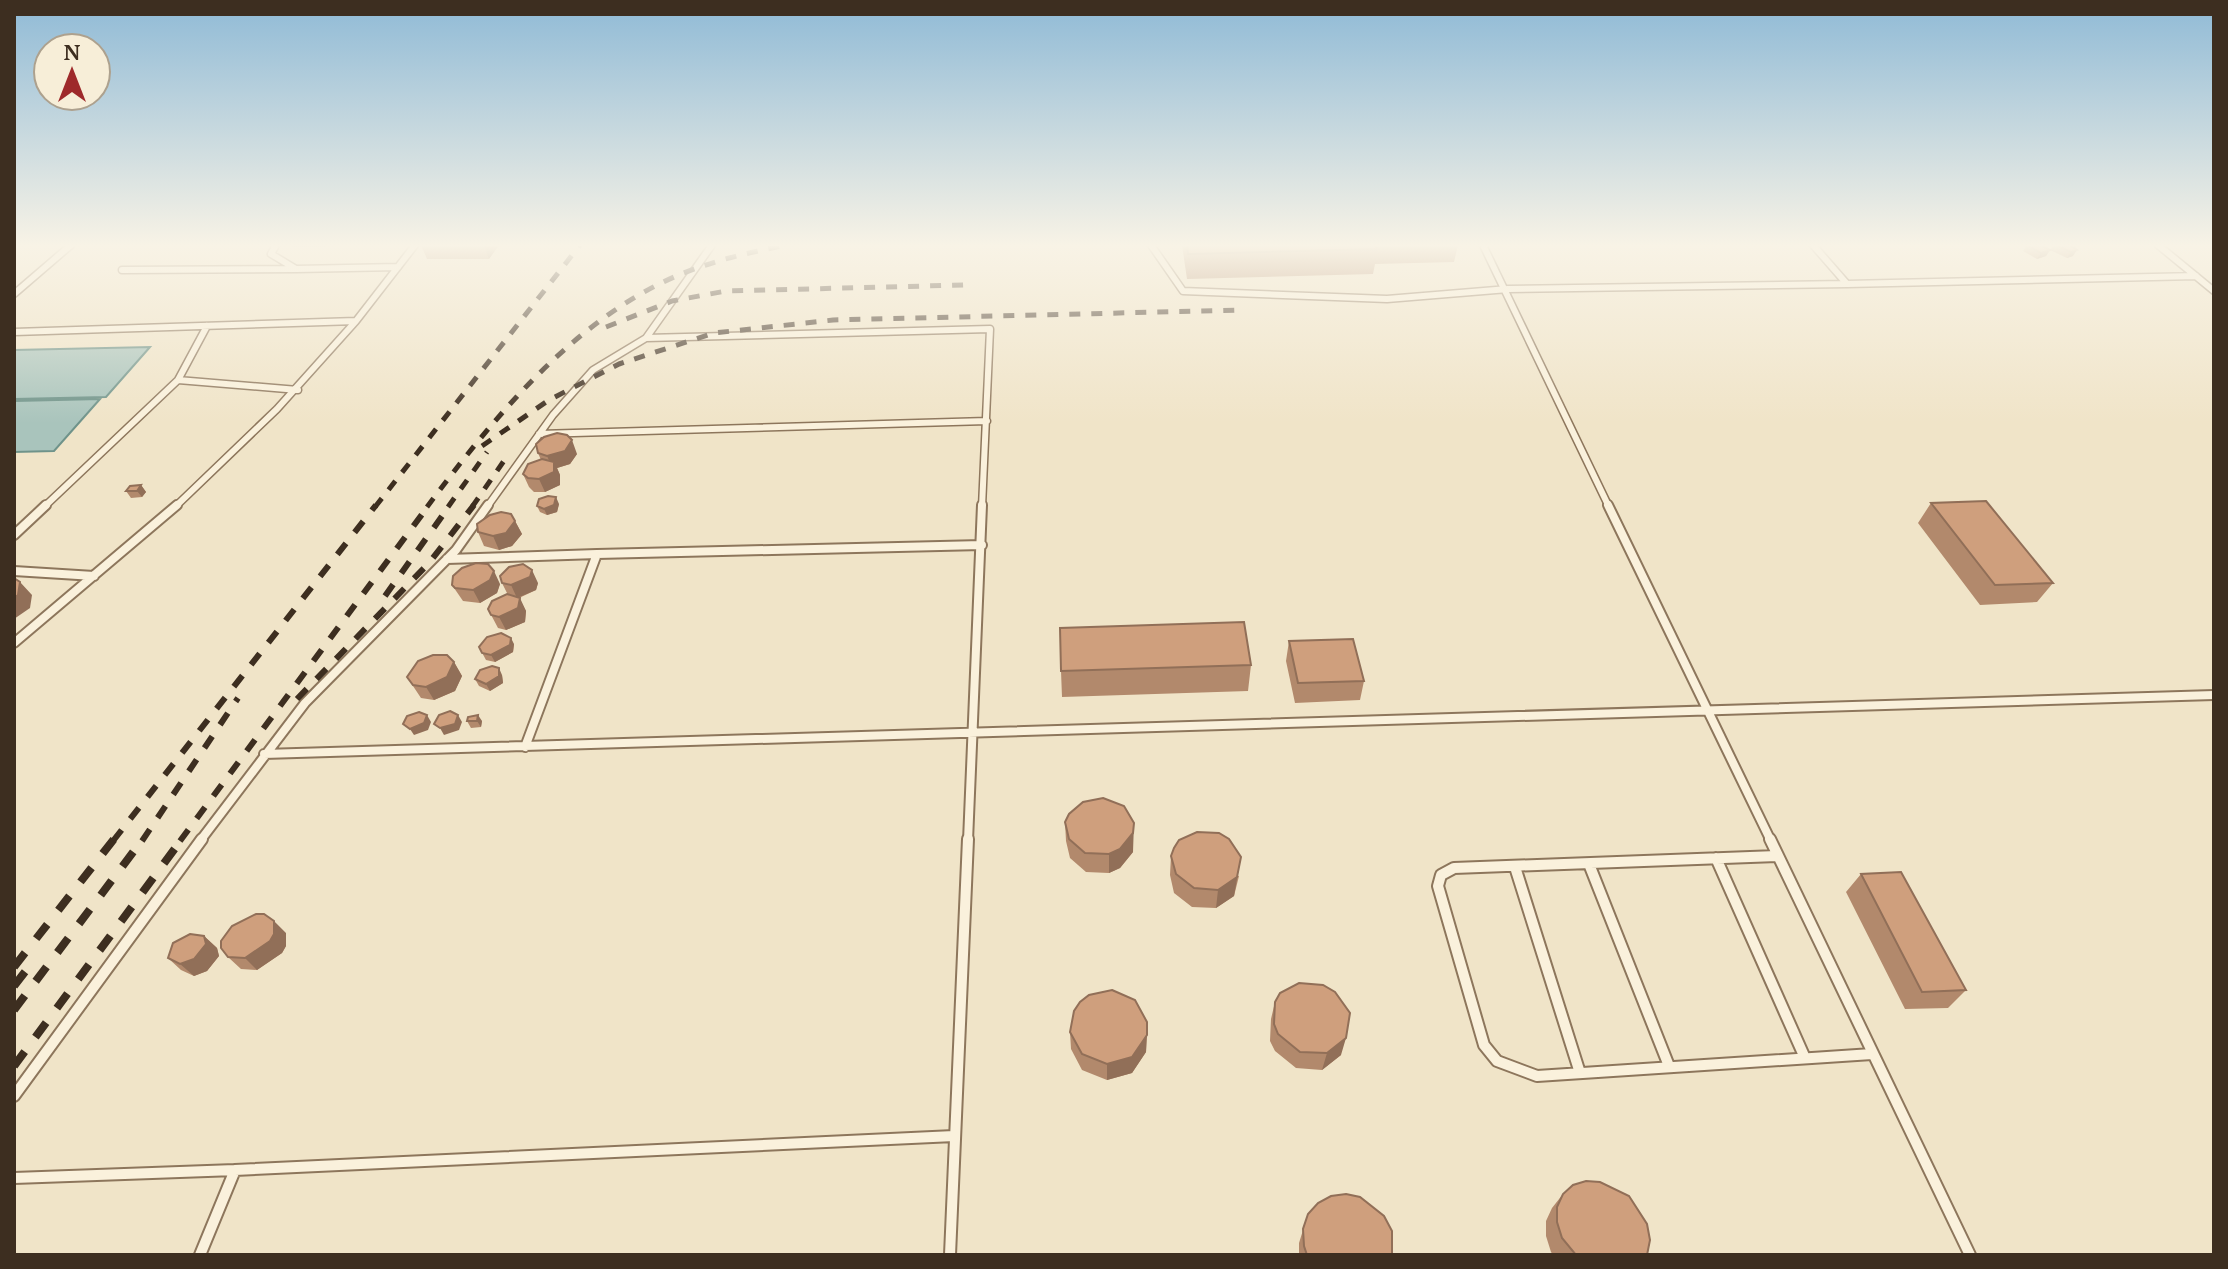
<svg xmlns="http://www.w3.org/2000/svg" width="2228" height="1269" font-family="'PT Serif',serif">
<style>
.water{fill:#a9c4bc;stroke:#6f938a;stroke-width:2}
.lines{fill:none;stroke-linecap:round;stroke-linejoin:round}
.lane-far2-casing{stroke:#8d765c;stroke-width:9}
.lane-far1-casing{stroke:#8d765c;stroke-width:12}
.lane-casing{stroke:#8d765c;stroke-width:14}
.lane-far2{stroke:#faf1dc;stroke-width:6}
.lane-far1{stroke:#faf1dc;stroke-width:8}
.lane{stroke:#faf1dc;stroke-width:10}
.rail-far2{stroke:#3d2e20;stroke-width:5;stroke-dasharray:11 11;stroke-linecap:butt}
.rail-far1{stroke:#3d2e20;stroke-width:6;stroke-dasharray:14 14;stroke-linecap:butt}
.rail{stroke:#3d2e20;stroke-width:8;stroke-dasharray:18 18;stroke-linecap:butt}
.wall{fill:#b2896c}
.shaded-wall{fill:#916f58}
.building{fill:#cf9f7d;stroke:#916f58;stroke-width:2}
</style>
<rect width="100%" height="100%" fill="#f0e4c8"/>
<path class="water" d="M150 347 106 397 14 399V350Z
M100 399 54 451 14 452V401Z"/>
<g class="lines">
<defs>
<path id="lane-far2" d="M276 245 271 254 296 269 398 267
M1151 245 1183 291 1387 299 1508 289 1847 284
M1483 245 1609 507
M1813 245 1847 284 2196 276
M2158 245 2214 291
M122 270 296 269
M14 294 71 245
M207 326 178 380 298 390
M14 332 356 321 415 245
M646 338 712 245
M539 434 987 421
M44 507 178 380
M175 507 277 409 356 321
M487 507 553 415 593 370 646 338 990 329 982 507"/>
<path id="lane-far1" d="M1608 505 1771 841
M14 535 46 505
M597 554 982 545
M447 559 597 554 525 747
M14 571 94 576
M14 643 177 505
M264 754 2214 695
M200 841 305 703 456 550 488 505
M968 841 982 505"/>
<path id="lane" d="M1770 839 1970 1255
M1777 856 1454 868 1441 875 1438 886 1484 1045 1497 1061 1537 1076 1872 1054
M1716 858 1805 1058
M1589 864 1669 1066
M1515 867 1580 1073
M14 1096 202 839
M14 1178 235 1170
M200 1255 235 1170 954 1136
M950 1255 968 839"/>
</defs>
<use href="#lane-far2" class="lane-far2-casing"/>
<use href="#lane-far1" class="lane-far1-casing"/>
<use href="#lane" class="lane-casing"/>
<use href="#lane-far2" class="lane-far2"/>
<use href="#lane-far1" class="lane-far1"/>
<use href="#lane" class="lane"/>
<path class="rail-far2" d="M606 327 672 301 726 291 964 285
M482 446 549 400 619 364 714 333 833 320 1241 310
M375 507 580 245
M427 507C494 417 575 318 681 274 716 260 750 252 787 245
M448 507 487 452
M472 507 508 455"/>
<path class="rail-far1" d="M385 596 450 505
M297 699 429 563 474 505
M113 841 376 505
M142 841 238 698
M180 841 429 505"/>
<path class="rail" d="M14 967 114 839
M14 986 35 959
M14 1010 143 839
M14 1066 182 839"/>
</g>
<path class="wall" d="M293 245H366L294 247Z
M421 245H499L489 259H427Z
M1182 245H1458L1454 262 1375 264 1373 274 1187 279Z
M2027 245 2050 250 2046 256 2037 259 2023 251Z
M2054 245H2070L2073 256 2067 258 2050 250Z
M538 453 577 454 570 464 557 468 560 475V485L545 492H534L529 487 523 474 541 460Z
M141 485 146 492 142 497 131 498 126 491Z
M1931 503 2053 583 2037 602 1980 605 1918 523Z
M559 504 557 512 547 515 540 512 537 506Z
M515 521 522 534 512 546 499 550 484 546 478 532Z
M502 583H538L536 590 519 598 526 611 525 622 506 630 498 628 488 609 508 595Z
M500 584 497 593 480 603 463 601 452 585Z
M1289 641 1364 681 1360 700 1295 703 1286 661Z
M514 644 513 652 495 662 486 660 479 647Z
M454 662 462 676 455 691 434 700 421 698 407 677Z
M1251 665 1248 691 1062 697 1061 671Z
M502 675 503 683 490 691 479 686 475 679Z
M468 717 482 721 481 727 471 728 467 721Z
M1065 822 1133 852 1120 868 1109 873 1086 872 1070 858 1066 841Z
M1171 856 1239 876 1234 896 1216 908 1192 907 1174 893 1170 875Z
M1861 874 1966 990 1948 1008 1905 1009 1846 892Z
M286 933V946L282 953 257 970 241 969 228 957Z
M204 936 217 948 219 956 207 971 194 976 181 970 168 958Z
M1275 1002 1341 1055 1322 1070 1296 1068 1275 1051 1270 1041 1271 1019Z
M1147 1022 1146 1052 1132 1073 1107 1080 1082 1070 1071 1049 1070 1032Z
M1563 1194 1647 1255H1553L1551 1252 1546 1236V1221L1552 1208Z
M1308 1214 1392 1255H1299V1243Z"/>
<path class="shaded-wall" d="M484 245H499L489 259Z
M2050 250 2046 256 2037 259 2041 253Z
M2077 250 2073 256 2067 258 2071 252Z
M572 440 577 454 570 464 557 468 560 475V485L545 492 539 479 553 469 547 456Z
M141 485 146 492 142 497 137 491Z
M556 497 559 504 557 512 547 515 544 509Z
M515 521 522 534 512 546 499 550 493 536Z
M532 570 538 583 536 590 517 598 511 585Z
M494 571 500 584 497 593 480 603 473 590Z
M20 582 32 595 30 608 14 619V598Z
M520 598 526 611 525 622 506 630 499 617Z
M511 638 514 644 513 652 495 662 491 655Z
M454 662 462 676 455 691 434 700 426 687Z
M499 668 502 675 503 683 490 691 486 684Z
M427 715 431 722 428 730 414 735 410 729Z
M458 715 462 722 459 730 444 735 440 728Z
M478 715 482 721 481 727 477 721Z
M1134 823 1133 852 1120 868 1109 873V854Z
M1241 857 1234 896 1216 908 1218 890Z
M274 921 286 933V946L282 953 257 970 245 958Z
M204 936 217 948 219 956 207 971 194 976 180 964Z
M1147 1035 1146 1052 1132 1073 1107 1080V1064Z
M1346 1038 1341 1055 1322 1070 1327 1053Z"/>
<path class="building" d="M1187 245H1375L1377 249 1188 254Z
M2027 245H2040L2050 250 2041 253Z
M2056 245H2070L2077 250 2071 252Z
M557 433 567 435 572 440 565 451 547 456 538 453 536 444 544 437Z
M542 459 554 462V472L539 479 528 478 523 474 528 464Z
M141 485 137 491H126L130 486Z
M548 496 556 497 554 505 544 509 537 506 539 499Z
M1986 501 2053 583 1995 585 1931 503Z
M501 512 511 514 515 521 506 533 493 536 478 532 477 524 490 515Z
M476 563 488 564 494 571 490 580 473 590 455 588 452 585 453 576 462 568Z
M523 564 532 570 530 577 511 585 502 583 500 576 509 567Z
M14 578 20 582 18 595 14 598Z
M507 594 520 598 518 608 499 617 491 615 488 609 492 601Z
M1244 622 1251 665 1061 671 1060 628Z
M501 633 511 638 510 645 491 655 482 653 479 647 487 637Z
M1353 639 1364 681 1298 683 1289 641Z
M433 655H447L454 662 447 677 426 687 413 685 407 677 418 661Z
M492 666 499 668V676L486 684 475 679 480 670Z
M450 711 458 715 455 724 440 728 434 724 439 715Z
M419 712 427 715 424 723 410 729 403 724 407 716Z
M478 715 477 721H467L468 717Z
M1103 798 1124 806 1134 823 1133 833 1120 849 1109 854 1085 853 1069 839 1065 822 1069 814 1083 802Z
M1197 832 1219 833 1229 839 1241 857 1237 877 1218 890 1194 888 1176 874 1171 856 1174 848 1179 840Z
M1901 872 1966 990 1922 992 1861 874Z
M256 914H264L274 921V934L270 941 245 958 228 957 221 948V941L232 926Z
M190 934 204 936 206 944 194 959 180 964 168 958 173 943Z
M1299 983 1323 985 1335 992 1350 1013 1346 1038 1327 1053 1300 1052 1278 1034 1274 1024 1275 1002 1280 993Z
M1112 990 1135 1000 1147 1022V1035L1132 1057 1107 1064 1082 1054 1070 1032 1074 1011 1080 1002 1089 995Z
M1586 1181 1600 1182 1629 1196 1647 1224 1650 1240 1647 1255H1576L1562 1238 1557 1222V1207L1563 1194 1573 1185Z
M1346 1194 1360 1197 1384 1216 1392 1231V1255H1307L1304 1246 1303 1229 1308 1214 1318 1203 1331 1196Z"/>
<linearGradient id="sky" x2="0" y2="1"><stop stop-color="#8fbad6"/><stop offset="0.58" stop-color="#f8f3e6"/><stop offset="1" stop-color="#f8f3e6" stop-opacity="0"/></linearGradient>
<rect width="2228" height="423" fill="url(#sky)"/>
<rect width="2228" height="1269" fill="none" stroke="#3d2e20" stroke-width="32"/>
<g transform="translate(72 72)"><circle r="38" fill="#f7eed8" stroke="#ada18e" stroke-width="2"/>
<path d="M0-6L14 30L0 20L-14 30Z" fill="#9e2a2b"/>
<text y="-12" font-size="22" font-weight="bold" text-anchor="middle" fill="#3d2e20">N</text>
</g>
</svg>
